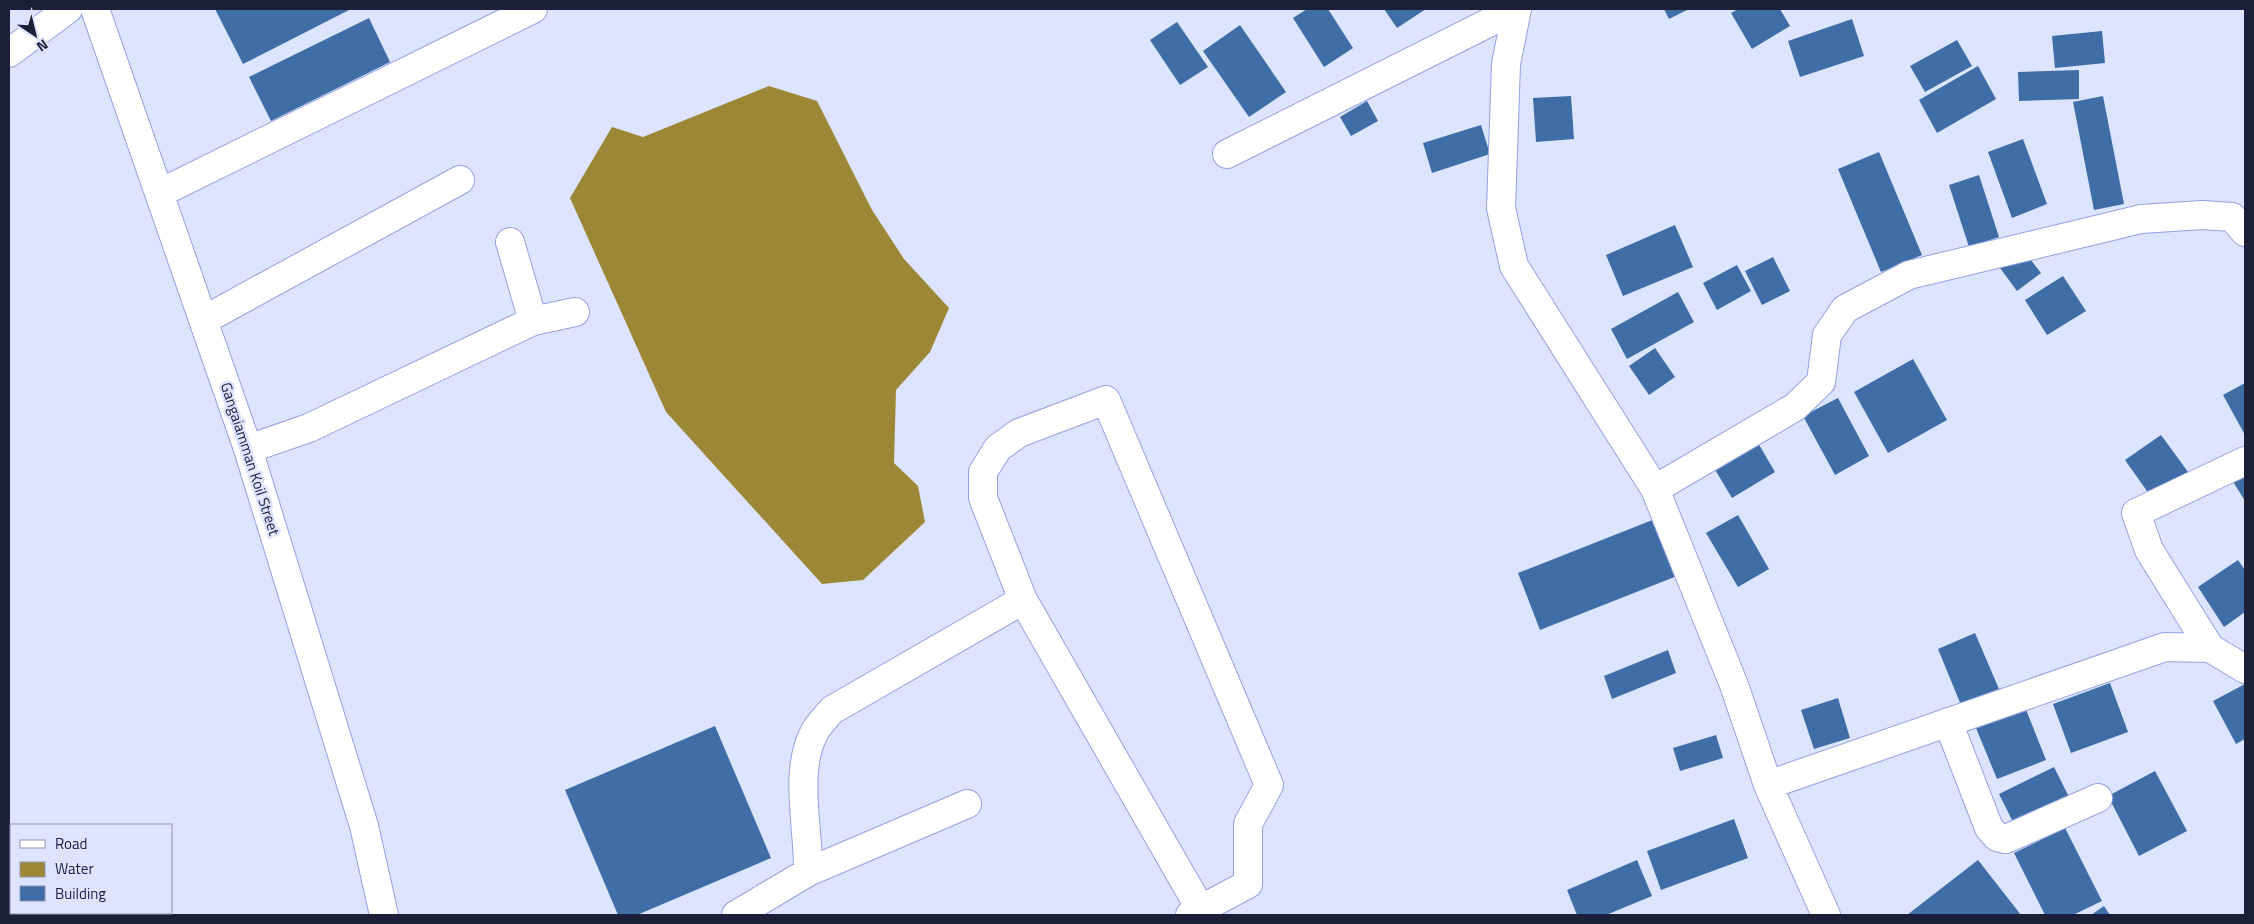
<svg xmlns="http://www.w3.org/2000/svg" width="2254" height="924" font-family="'Titillium Web',sans-serif">
<style>
.water{fill:#9c8736}
.building{fill:#3f6ea6}
.lines{fill:none;stroke-linecap:round;stroke-linejoin:round}
.minor-casing{stroke:#94a2e2;stroke-width:30}
.minor{stroke:#fff;stroke-width:28}
.labels{text-anchor:middle;stroke-width:5;stroke-linejoin:round;paint-order:stroke}
.street-label{font-size:15px;fill:#1b1f38;stroke:#dde4ff}
</style>
<rect width="100%" height="100%" fill="#dde4ff"/>
<path class="water" d="M769 86 817 101 872 210 904 259 949 308 930 352 896 390 894 463 918 486 925 522 863 580 822 584 666 412 570 198 612 127 643 137Z"/>
<path class="building" d="M215 9H351L243 64Z
M1307 9H1328L1353 48 1324 67 1293 18Z
M1384 9H1426L1397 28Z
M1664 9H1689L1669 19Z
M1738 9H1780L1790 26 1752 49 1731 13Z
M369 18 390 62 271 121 249 77Z
M1852 19 1864 56 1800 77 1788 41Z
M1177 22 1208 67 1180 85 1150 40Z
M1240 25 1286 92 1249 117 1203 51Z
M2102 31 2105 63 2055 68 2052 36Z
M1957 40 1972 66 1925 92 1910 66Z
M1978 66 1996 99 1937 133 1919 100Z
M2079 70V99L2019 101 2018 72Z
M1571 96 1574 139 1536 142 1533 98Z
M2103 96 2124 204 2094 210 2073 102Z
M1367 101 1378 121 1351 136 1340 117Z
M1481 125 1490 154 1432 173 1423 143Z
M2023 139 2047 204 2012 218 1988 152Z
M1879 152 1922 255 1881 272 1838 169Z
M1979 175 1999 237 1969 247 1949 185Z
M1675 225 1693 267 1623 296 1606 255Z
M2023 250 2041 273 2017 291 2000 268Z
M1773 257 1790 291 1762 305 1745 271Z
M1737 265 1751 291 1717 310 1703 283Z
M2063 276 2086 311 2047 335 2025 300Z
M1678 292 1694 322 1627 359 1611 329Z
M1655 348 1675 377 1649 395 1629 366Z
M1913 359 1947 420 1888 453 1854 392Z
M2245 383V435L2223 395Z
M1838 398 1869 456 1835 475 1803 416Z
M2161 435 2191 476 2154 501 2125 460Z
M1758 443 1775 472 1732 498 1714 468Z
M2245 471V501L2232 480Z
M1738 515 1769 569 1738 587 1706 533Z
M1655 519 1677 576 1540 630 1518 573Z
M2238 560 2245 570V612L2224 627 2198 587Z
M1975 633 1999 689 1961 705 1938 649Z
M1668 650 1676 673 1612 699 1604 676Z
M2110 683 2128 732 2071 753 2053 704Z
M2245 684V739L2236 744 2213 701Z
M1838 698 1850 738 1814 749 1801 710Z
M2025 707 2046 760 1997 779 1976 728Z
M715 726 771 858 637 915H618L565 790Z
M1716 735 1723 758 1680 771 1673 748Z
M2054 767 2069 797 2014 824 1999 794Z
M2155 771 2187 831 2139 856 2108 796Z
M1734 819 1748 858 1661 890 1647 851Z
M2065 828 2102 901 2073 915H2045L2014 853Z
M1637 860 1652 896 1606 915H1577L1567 890Z
M1978 860 2021 915H1907Z
M2104 906 2110 915H2091Z"/>
<g class="lines">
<defs>
<path id="minor" d="M95 9 248 449 364 826 384 915
M1517 9 1506 64 1501 208 1514 266 1655 489 1734 685 1768 785 1826 915
M9 53 68 9
M1227 154 1516 9
M160 193 533 9
M510 242 533 321
M204 320 460 180
M248 449 309 428 533 321 575 312
M1655 489 1795 407 1821 382 1827 335 1845 309 1909 275 2141 219 2202 215 2232 217 2245 232
M2210 648 2149 550 2136 513 2245 461
M1948 722 1989 828 1997 837 2006 839 2098 798
M1768 785 2165 647 2210 648 2245 669
M808 872 967 804
M736 915 808 872C809 828 793 771 815 731 819 724 826 717 832 710L1023 600
M1190 915 1248 884V824L1269 785 1106 400 1019 433 998 448 983 472V498L1023 600 1201 910"/>
</defs>
<use href="#minor" class="minor-casing"/>
<use href="#minor" class="minor"/>
</g>
<g class="labels">
<g class="street-label">
<text transform="translate(250 459) rotate(72)" y="5">Gangaiamman Koil Street</text>
</g>
</g>
<rect width="2254" height="924" fill="none" stroke="#1b1f38" stroke-width="20"/>
<rect x="10" y="824" width="162" height="90" fill="#dde4ff" stroke="#8f95af"/>
<rect x="20" y="840" width="25" height="8" fill="#ffffff" stroke="#8f95af"/>
<text x="55" y="849" font-size="15" fill="#1b1f38">Road</text>
<rect x="20" y="862" width="25" height="15" fill="#9c8736" stroke="#8f95af"/>
<text x="55" y="874" font-size="15" fill="#1b1f38">Water</text>
<rect x="20" y="886" width="25" height="15" fill="#3f6ea6" stroke="#8f95af"/>
<text x="55" y="899" font-size="15" fill="#1b1f38">Building</text>
<g transform="translate(35 35) rotate(145)" stroke="#dde4ff" stroke-width="4" paint-order="stroke">
<path d="M0-4L9 19L0 12L-9 19Z" fill="#1b1f38"/>
<text y="-8" font-size="14" font-weight="bold" text-anchor="middle" fill="#1b1f38">N</text>
</g>
</svg>
